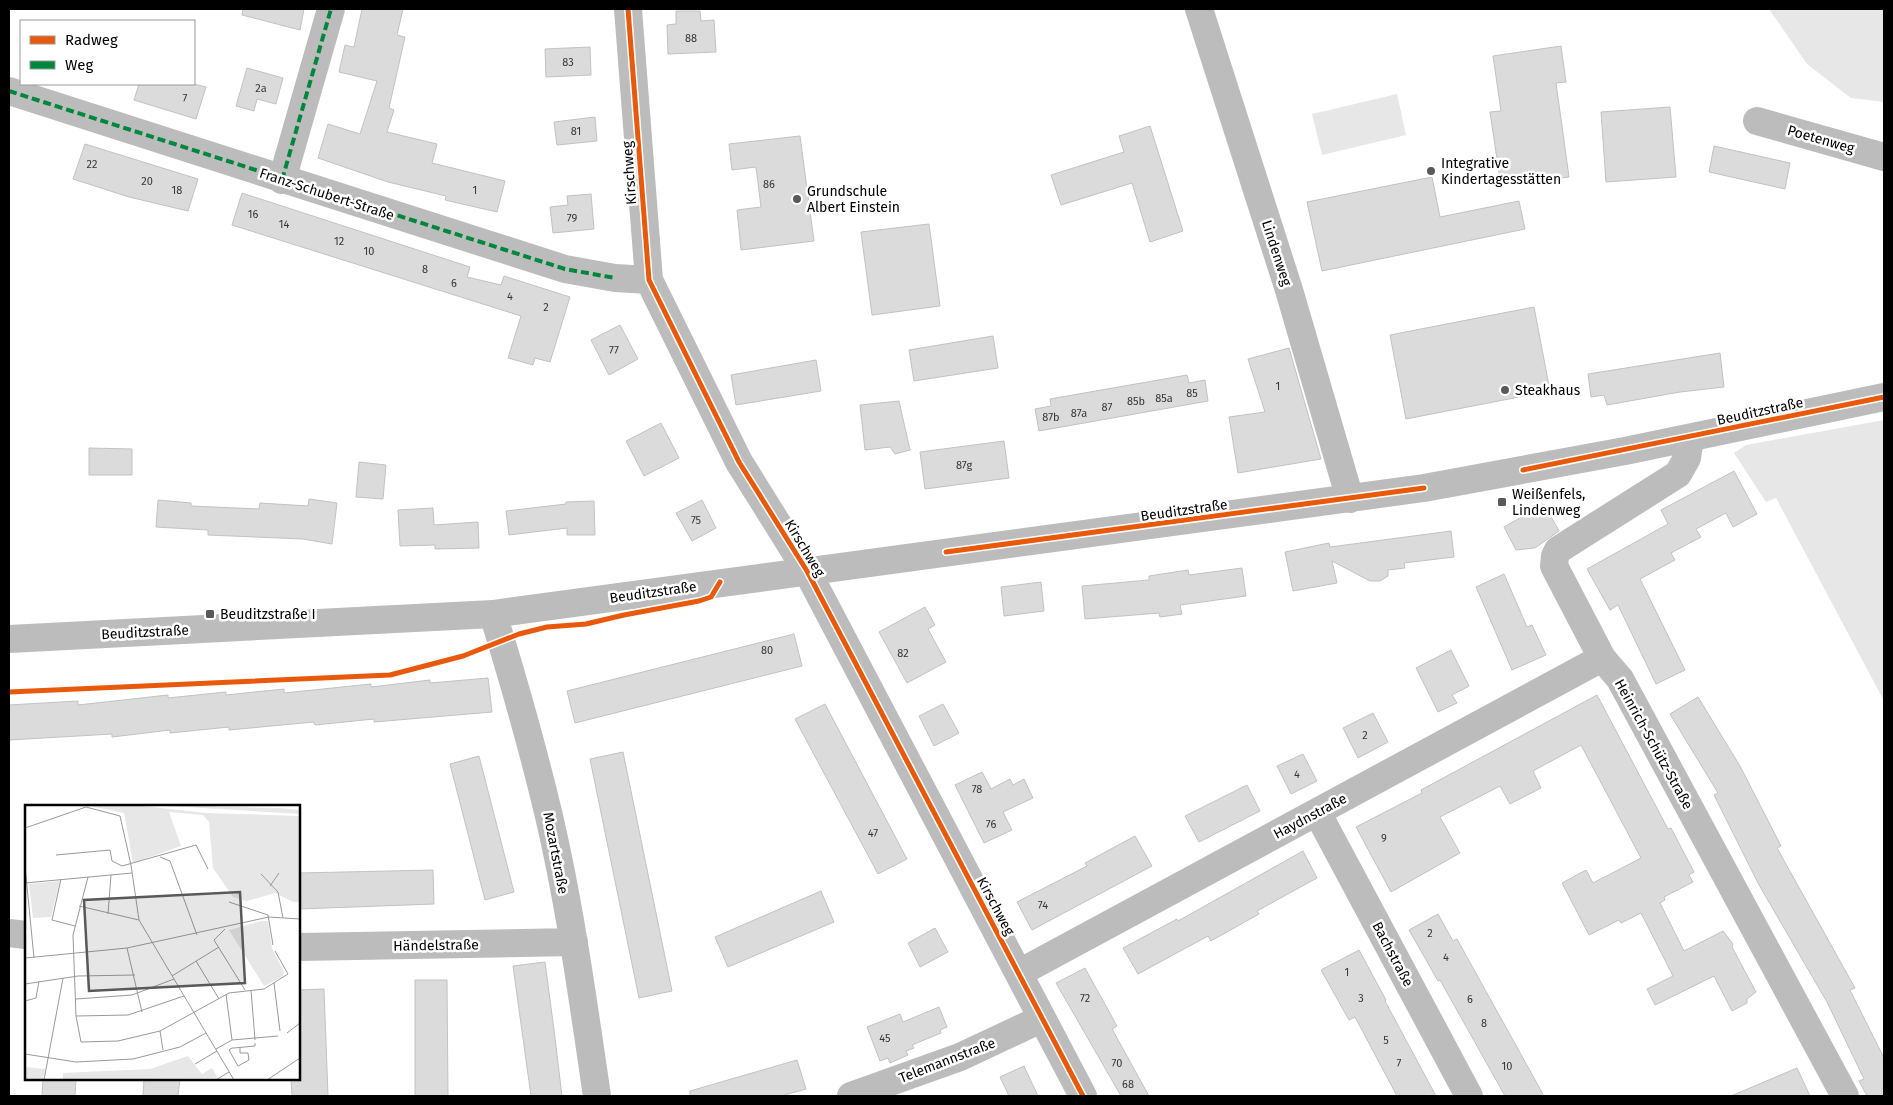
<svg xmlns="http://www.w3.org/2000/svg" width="1893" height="1105" font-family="'Fira Sans',sans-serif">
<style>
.green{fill:#e7e7e7}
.building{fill:#dbdbdb;stroke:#c2c2c2}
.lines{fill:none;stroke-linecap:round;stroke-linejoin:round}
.minor{stroke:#bcbcbc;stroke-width:28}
.quiet{stroke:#00873e;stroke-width:4;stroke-dasharray:8 4;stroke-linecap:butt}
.cycleway-casing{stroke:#fff;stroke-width:8}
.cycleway{stroke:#e8590c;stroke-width:5}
.poi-dot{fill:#595959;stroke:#fff;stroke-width:2}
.labels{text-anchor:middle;stroke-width:5;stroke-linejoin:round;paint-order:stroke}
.number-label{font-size:11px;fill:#373737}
.street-label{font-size:14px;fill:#000;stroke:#fff}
.poi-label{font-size:14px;fill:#000;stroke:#fff;text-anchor:start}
.inset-road{fill:none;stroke:#999;stroke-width:1}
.view{fill:#595959;fill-opacity:0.15;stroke:#595959;stroke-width:2.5}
.inset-edge{fill:none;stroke:#000;stroke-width:2.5}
</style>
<rect width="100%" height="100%" fill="#fff"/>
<path class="green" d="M1769 9H1884V102L1851 98 1807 64Z
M1397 94 1406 135 1322 155 1312 114Z
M1884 420V701L1776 498 1766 502 1734 453 1746 445Z"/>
<path class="building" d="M243 9H304L300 30 242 15Z
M362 9H403L397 35 405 37 389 108 394 110 387 132 437 144 432 163 505 181 497 212 445 200 446 196 388 182 318 158 328 124 360 134 377 81 339 72 345 45 354 47Z
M676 11H700L701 21 714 20 716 52 668 54 667 25 676 24Z
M1561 46 1566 82 1556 83 1569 177 1501 186 1490 112 1501 111 1493 56Z
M590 47 591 75 546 77 545 49Z
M247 68 283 78 276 104 257 99 254 111 236 106Z
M139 84H194L206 87 196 119 134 100Z
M1670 107 1676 177 1606 182 1601 112Z
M595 117 597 141 557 145 554 122Z
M1150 126 1183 231 1150 242 1132 183 1061 205 1051 175 1124 152 1119 136Z
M800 136 814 241 741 250 737 210 761 207 756 167 732 170 729 144Z
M85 144 198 179 188 211 129 197 73 179Z
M1714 146 1790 163 1785 189 1709 172Z
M1432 177 1440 217 1519 201 1525 229 1322 271 1307 202Z
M242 193 470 267 467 277 501 285 504 276 570 297 550 362 535 358 533 365 508 358 521 316 232 225Z
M591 194 594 229 553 233 550 207 568 205 567 196Z
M929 224 940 306 872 315 861 232Z
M1534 307 1550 391 1406 419 1390 335Z
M620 325 638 359 609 375 591 340Z
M993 336 998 368 914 381 909 350Z
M1289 348 1321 459 1238 473 1229 417 1265 412 1248 359Z
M1720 353 1724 387 1680 392 1607 405 1604 395 1591 397 1588 374Z
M816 360 821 391 736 405 731 375Z
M1187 375 1189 383 1205 380 1208 401 1039 431 1035 409 1051 406 1050 399Z
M899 401 910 450 895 454 890 447 865 450 860 405Z
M661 423 679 458 644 476 626 441Z
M1004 441 1009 478 925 489 920 452Z
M89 448 132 449V475H89Z
M359 462 386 465 383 499 356 497Z
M1734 471 1757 514 1733 527 1726 513 1696 529 1701 537 1671 553 1675 560 1640 579 1685 670 1656 684 1618 605 1610 610 1587 569 1668 524 1661 510Z
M309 499 337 503 332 544 303 539 208 535V530L156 527 158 500 191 503V506L259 509 260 503 308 506Z
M702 500 716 528 692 541 676 513Z
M594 501 595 535H567V528L509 535 506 511 566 504V502Z
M1544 504 1559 531 1535 548 1516 550 1504 527Z
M433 508 434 525 478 522 479 548 435 549V545L400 546 398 510Z
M1451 531 1454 557 1404 563 1405 568 1388 570V576L1380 581H1370L1332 561 1337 583 1293 591 1285 552 1329 543 1330 547Z
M1242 568 1246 596 1180 605 1182 614 1160 617 1159 613 1085 619 1082 586 1149 580V576L1188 570 1189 575Z
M1504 574 1527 627 1532 625 1546 655 1512 670 1476 587Z
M1041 582 1044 611 1004 616 1001 587Z
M925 607 935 625 928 629 946 662 907 683 879 632Z
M794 634 802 666 575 723 567 691Z
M1451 650 1469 686 1452 695 1457 703 1438 712 1416 668Z
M488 678 492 712 374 722V719L315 725 314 722 229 730V727L170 733V730L112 737V734L9 740V705L78 701V705L168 695V698L226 692V695L284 689V693L371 684V687L430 680V683Z
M1597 695 1668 829 1671 828 1694 872 1689 875 1693 882 1664 897 1665 900 1660 903 1684 951 1723 931 1733 944 1732 947 1756 992 1747 999V1003L1732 1011 1714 976 1655 1005 1647 989 1673 976 1641 913 1621 923 1619 920 1589 935 1562 883 1586 870 1593 883 1641 858 1581 745 1533 771 1541 788 1510 804 1500 786 1440 817 1460 853 1391 892 1356 827 1422 793 1421 790Z
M1698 697 1740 766 1781 846 1777 848 1855 988 1850 990 1884 1058V1096H1867L1859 1081 1864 1079 1827 1002 1759 885 1714 795 1718 793 1670 714Z
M825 704 907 859 878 874 795 719Z
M943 704 959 733 934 746 919 716Z
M1373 713 1388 742 1358 758 1343 728Z
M623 752 672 991 639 998 590 759Z
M1303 754 1317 781 1291 794 1277 766Z
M479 756 514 892 485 900 450 764Z
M982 772 991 789 1010 779 1013 785 1024 779 1033 798 1003 812 1012 830 984 843 955 785Z
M1247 785 1260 811 1199 842 1185 816Z
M1135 836 1152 866 1032 930 1017 902 1087 866 1085 863Z
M1303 851 1317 878 1257 911 1259 914 1211 941 1208 936 1138 974 1123 948 1177 919 1178 921Z
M433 870 434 904 299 909V873Z
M821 891 834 922 728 967 715 937Z
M1438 914 1453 941 1457 939 1544 1096H1505L1440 980 1438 981 1409 930Z
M935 928 948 952 920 967 908 943Z
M1359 950 1386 1000 1385 1001 1436 1096H1397L1355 1017 1349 1020 1321 970Z
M545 962 554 1030 562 1096H531L513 966Z
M1085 968 1117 1026 1112 1029 1149 1096H1121L1056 983Z
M415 980H447L448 1096H415Z
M324 989 328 1096H292L291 1079H299V990Z
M939 1007 947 1027 940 1030 941 1033 912 1045 914 1048 906 1051 908 1055 890 1063 888 1058 880 1061 867 1027 900 1014 903 1022Z
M797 1060 806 1089 781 1096H690V1091Z
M1024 1066 1038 1096H1009L1000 1077Z
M1797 1068 1810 1096H1731Z
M43 1079H76L75 1096H42Z
M144 1079H180L178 1096H143Z"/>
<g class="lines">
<path class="minor" d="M628 9 649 280 739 462 807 571 1083 1096
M1199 9 1289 290 1350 499
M9 91 565 269 615 278 649 280
M1757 121 1884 157
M282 180 331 9
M1690 438 1687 458 1678 474 1558 550 1555 556 1554 566 1602 658 1620 679 1845 1096
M493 614C513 679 532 745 548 812 570 905 583 1001 597 1096
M9 639 493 614 1424 488 1625 451 1884 397
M1317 812 1469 1096
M9 933 26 935
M299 947 574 942
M1019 973 1602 658
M851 1096 960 1057 1041 1019"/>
<path class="quiet" d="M9 91 565 269 615 278
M282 180 331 9"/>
<defs>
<path id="cycleway" d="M628 9 649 280 739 462 807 571 1083 1096
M1523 470 1884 397
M946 552 1424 488
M9 692 390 675 463 656 519 634 547 627 586 624 624 615 699 601 711 597 720 582"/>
</defs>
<use href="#cycleway" class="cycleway-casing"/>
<use href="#cycleway" class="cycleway"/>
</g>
<g class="poi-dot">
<circle cx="1431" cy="171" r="5"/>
<circle cx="797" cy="199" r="5"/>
<circle cx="1505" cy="390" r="5"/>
<rect x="1497" y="497" width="10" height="10" rx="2.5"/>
<rect x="205" y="609" width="10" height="10" rx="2.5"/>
</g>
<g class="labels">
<g class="number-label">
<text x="691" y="42">88</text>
<text x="568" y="66">83</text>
<text x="261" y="92">2a</text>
<text x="185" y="102">7</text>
<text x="576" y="135">81</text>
<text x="92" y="168">22</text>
<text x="147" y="185">20</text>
<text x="769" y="188">86</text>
<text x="177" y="194">18</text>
<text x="475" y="194">1</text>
<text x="253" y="218">16</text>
<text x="572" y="222">79</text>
<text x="284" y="228">14</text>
<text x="339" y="245">12</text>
<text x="369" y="255">10</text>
<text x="425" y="273">8</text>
<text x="454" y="287">6</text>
<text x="510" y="300">4</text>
<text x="546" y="311">2</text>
<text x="614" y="354">77</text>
<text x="1278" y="390">1</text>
<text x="1192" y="397">85</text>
<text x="1164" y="402">85a</text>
<text x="1136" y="405">85b</text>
<text x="1107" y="411">87</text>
<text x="1079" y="417">87a</text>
<text x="1051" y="421">87b</text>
<text x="964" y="469">87g</text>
<text x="696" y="524">75</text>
<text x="767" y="654">80</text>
<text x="903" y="657">82</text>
<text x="1365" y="739">2</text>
<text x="1297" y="778">4</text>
<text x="977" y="793">78</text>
<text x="991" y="828">76</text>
<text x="873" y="837">47</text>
<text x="1384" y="842">9</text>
<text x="1043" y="909">74</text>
<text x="1430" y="937">2</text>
<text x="1446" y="961">4</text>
<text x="1347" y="976">1</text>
<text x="1085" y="1002">72</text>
<text x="1361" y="1002">3</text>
<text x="1470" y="1003">6</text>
<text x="1484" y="1027">8</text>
<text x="885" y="1042">45</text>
<text x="1386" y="1044">5</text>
<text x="1117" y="1067">70</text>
<text x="1399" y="1067">7</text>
<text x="1507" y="1070">10</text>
<text x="1128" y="1088">68</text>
</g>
<g class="street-label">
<text transform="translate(1821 139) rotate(16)" y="5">Poetenweg</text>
<text transform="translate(629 173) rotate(-94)" y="5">Kirschweg</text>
<text transform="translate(327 194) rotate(18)" y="5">Franz-Schubert-Straße</text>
<text transform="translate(1277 253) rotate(72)" y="5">Lindenweg</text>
<text transform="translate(1760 411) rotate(-12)" y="5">Beuditzstraße</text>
<text transform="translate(1184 510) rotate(-8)" y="5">Beuditzstraße</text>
<text transform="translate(805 548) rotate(59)" y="5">Kirschweg</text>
<text transform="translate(653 592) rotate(-8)" y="5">Beuditzstraße</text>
<text transform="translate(145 632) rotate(-3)" y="5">Beuditzstraße</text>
<text transform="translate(1654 744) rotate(61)" y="5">Heinrich-Schütz-Straße</text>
<text transform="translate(1310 816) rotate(-28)" y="5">Haydnstraße</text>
<text transform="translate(556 853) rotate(79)" y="5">Mozartstraße</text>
<text transform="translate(996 906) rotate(62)" y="5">Kirschweg</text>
<text transform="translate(436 945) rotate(-1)" y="5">Händelstraße</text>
<text transform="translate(1393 954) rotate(62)" y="5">Bachstraße</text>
<text transform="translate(947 1060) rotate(-21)" y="5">Telemannstraße</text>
</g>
<g class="poi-label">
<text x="1441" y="168">Integrative<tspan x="1441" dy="16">Kindertagesstätten</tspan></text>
<text x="807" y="196">Grundschule<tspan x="807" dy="16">Albert Einstein</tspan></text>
<text x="1515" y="395">Steakhaus</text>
<text x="1512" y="499">Weißenfels,<tspan x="1512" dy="16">Lindenweg</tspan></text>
<text x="220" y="619">Beuditzstraße I</text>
</g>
</g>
<g transform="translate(25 805)">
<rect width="275" height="275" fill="#fff"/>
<path d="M60 0H109L181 8 275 11V97H268L250 88 222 96 208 92 188 63 184 17 178 10 144 7 156 41 108 58 99 8ZM131 0 254 3 275 5V9ZM35 76 26 112 8 113 4 79ZM236 116H243L247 143 259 167 257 172 239 181 204 125ZM163 251 177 269 187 263 193 273 38 275V268L125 264ZM0 262 20 264 18 274 0 275Z" fill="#e7e7e7"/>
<path class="inset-road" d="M0 23 61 2 95 11 106 60 114 115 209 275M31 50 85 45 87 56 97 61 171 40 183 64M135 52 145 56 172 130M0 61 9 153M236 69 253 87 258 113M63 72 48 130 51 211 56 237 93 236 135 226 204 188 239 184 263 169M36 74 27 115 50 121M0 78 107 68M245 81 254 68M204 97 243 110 248 140M54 101 114 115M83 109 86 70M200 124 189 135 220 185M102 143 117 207M250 146 263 169M0 153 102 143 244 112 275 114M171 156 194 194M147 171 194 142M249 178 255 226M0 179 53 171 110 170M226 185 230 235M201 189 207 235M51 194 107 190 149 174M0 196 11 193 14 176M51 211 103 210 159 191M135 226 138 245M262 228 275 218M215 242V248H223L224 255 213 261 204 245 207 243H209L230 241V238M191 244 207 235 253 231M0 249 51 257 108 254 155 242 181 228M170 259 192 246M19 275 38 173M191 275 204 267M242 275 275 253"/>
<path class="view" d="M215 87 220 178 64 186 59 95Z"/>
<rect width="275" height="275" class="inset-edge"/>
</g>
<rect width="1893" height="1105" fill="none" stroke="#000000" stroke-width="20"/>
<rect x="20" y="20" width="175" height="65" fill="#ffffff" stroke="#999999"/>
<rect x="30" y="36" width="25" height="8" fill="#e8590c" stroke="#999999"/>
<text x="65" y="45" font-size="15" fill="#000000">Radweg</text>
<rect x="30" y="61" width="25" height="8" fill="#00873e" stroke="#999999"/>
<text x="65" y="70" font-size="15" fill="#000000">Weg</text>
</svg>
